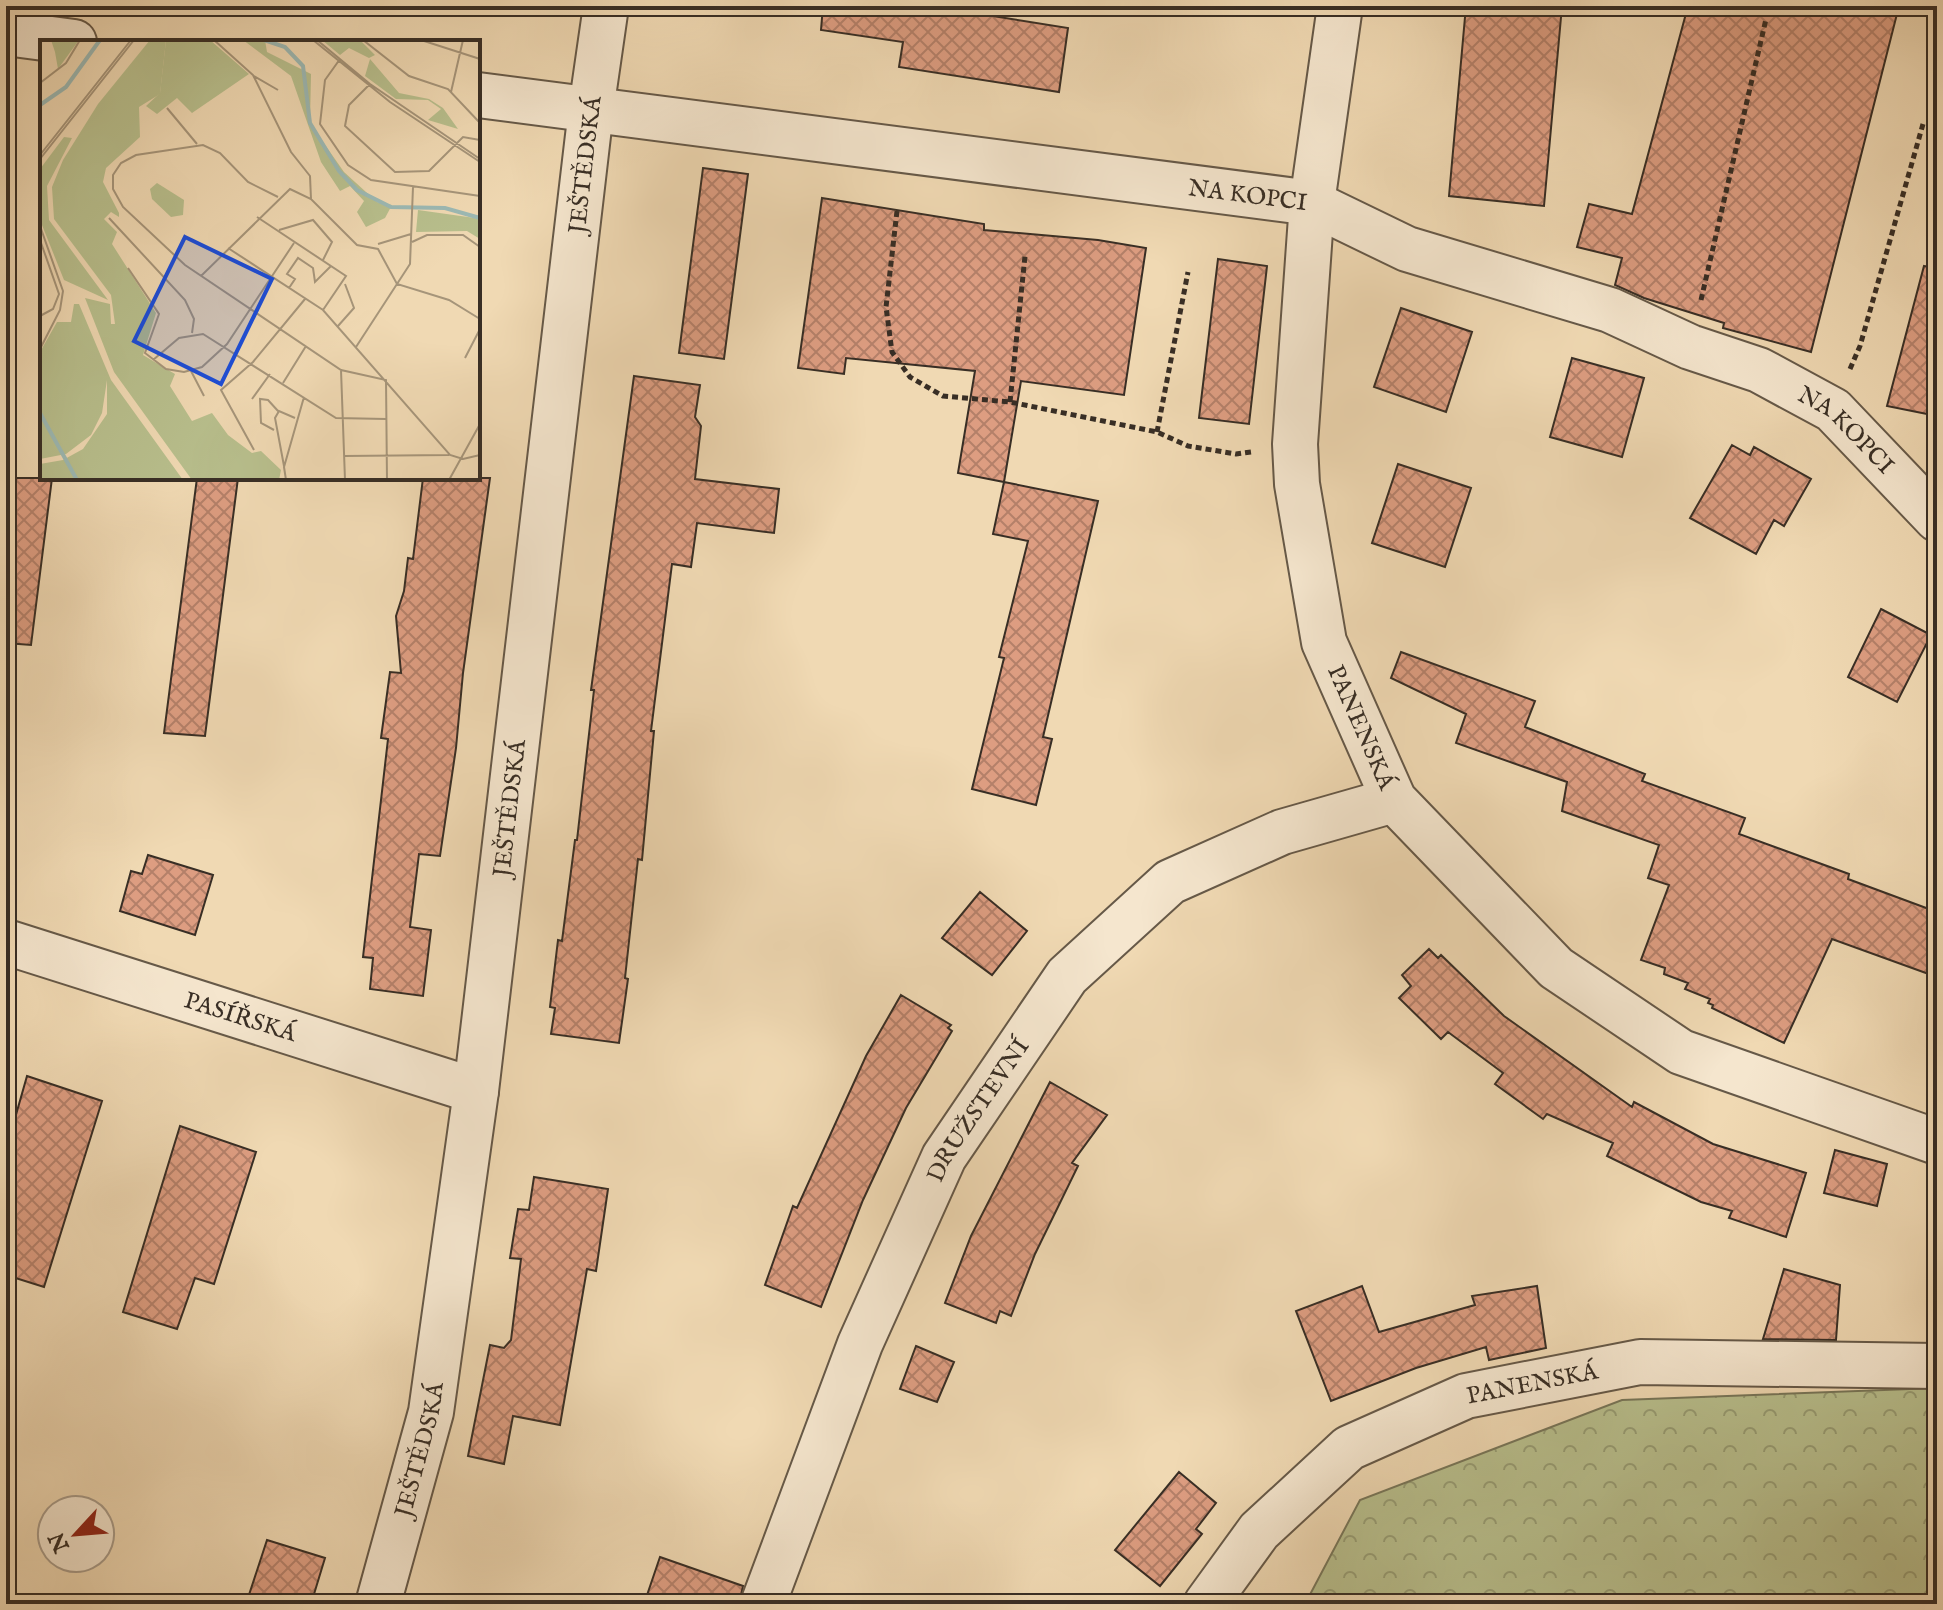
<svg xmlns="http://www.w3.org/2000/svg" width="1943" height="1610" font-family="'IM FELL English',serif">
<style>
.forest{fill:url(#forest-crowns);stroke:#787659;stroke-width:2}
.building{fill:url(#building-cross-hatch);stroke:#382e25;stroke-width:2}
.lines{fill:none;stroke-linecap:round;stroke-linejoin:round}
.street-casing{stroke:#665948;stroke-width:48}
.path{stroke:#382e25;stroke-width:5;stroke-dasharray:6 4;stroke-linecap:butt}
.street{stroke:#f5e6ce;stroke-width:44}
.labels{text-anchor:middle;stroke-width:6;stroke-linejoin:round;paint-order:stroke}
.street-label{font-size:24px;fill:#382e25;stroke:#f5e6ce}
.inset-river{fill:none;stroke:#9cb9b4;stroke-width:4}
.inset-road{fill:none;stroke:#a6957a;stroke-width:2}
.view{fill:#1d4ed8;fill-opacity:0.15;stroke:#1d4ed8;stroke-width:4}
.inset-edge{fill:none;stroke:#382e25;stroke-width:4}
</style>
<defs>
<pattern id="forest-crowns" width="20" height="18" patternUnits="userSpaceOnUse" patternTransform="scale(2)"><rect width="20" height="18" fill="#b8bf8d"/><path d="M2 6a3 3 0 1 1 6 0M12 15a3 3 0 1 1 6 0" fill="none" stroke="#979c73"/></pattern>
<pattern id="building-cross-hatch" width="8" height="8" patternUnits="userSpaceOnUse" patternTransform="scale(2)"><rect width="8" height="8" fill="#dd9d81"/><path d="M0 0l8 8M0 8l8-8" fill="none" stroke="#b48069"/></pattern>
</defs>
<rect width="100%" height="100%" fill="#f0d9b3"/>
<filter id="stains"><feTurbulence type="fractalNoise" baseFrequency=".0025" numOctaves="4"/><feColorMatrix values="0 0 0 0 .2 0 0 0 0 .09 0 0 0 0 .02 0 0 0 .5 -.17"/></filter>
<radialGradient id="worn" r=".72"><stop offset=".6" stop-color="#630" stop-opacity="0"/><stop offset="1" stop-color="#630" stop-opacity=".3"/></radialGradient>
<path class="forest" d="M1937 1388V1604H1305L1360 1500 1622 1400Z"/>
<path class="building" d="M823 6H954V10L1068 28 1059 92 899 67 903 42 821 30Z
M1466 6H1562L1544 206 1449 196Z
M1688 6H1899L1811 352 1723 328 1724 323 1644 298 1615 285 1622 258 1577 247 1589 204 1632 214Z
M703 168 748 174 724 359 679 353Z
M822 198 984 224V230L1098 240 1146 248 1124 395 1021 381 1004 482 958 473 975 371 846 358 844 374 798 368Z
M1218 259 1267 266 1249 424 1199 418Z
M1924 266 1937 268V416L1887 406Z
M1401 308 1472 332 1446 412 1374 387Z
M1572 358 1644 378 1622 457 1550 437Z
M634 376 700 385 695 417 701 426 695 479 779 489 774 533 697 523 691 567 672 564 651 731H654L642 860 638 859 625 978 628 979 619 1043 551 1034 555 1008 550 1007 558 940 562 941 575 840H577L594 690H591Z
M1732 445 1750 455 1754 447 1811 479 1784 526 1774 520 1756 554 1690 518Z
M1398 464 1471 488 1445 567 1372 543Z
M6 478H52L31 645 6 643Z
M197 478H238L205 736 164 733Z
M423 478H490L463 673 456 748 440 856 419 854 410 927 431 930 423 996 370 989 373 958 363 957 388 739 381 738 390 672 401 673 396 616 404 591 408 558 413 559Z
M1004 482 1098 501 1043 737 1052 739 1036 805 972 789 1004 658 999 657 1028 541 993 534Z
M1881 609 1931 635 1897 702 1848 677Z
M1401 652 1535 701 1525 727 1645 774 1642 781 1745 818 1739 834 1849 874 1848 879 1937 912V977L1832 939 1784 1043 1712 1008 1713 1005 1708 1003 1710 999 1685 989 1688 983 1664 974 1665 968 1641 960 1669 885 1648 878 1659 845 1562 811 1567 782 1456 743 1466 714 1391 678Z
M148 855 213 875 195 935 120 911 131 871 142 874Z
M980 892 1027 931 992 975 942 938Z
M1429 949 1438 958 1441 955 1504 1016 1632 1107 1634 1102 1713 1144 1806 1173 1786 1237 1729 1218 1732 1211 1701 1202 1607 1156 1613 1143 1547 1114 1543 1119 1495 1084 1503 1073 1448 1032 1441 1039 1399 998 1411 986 1402 975Z
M901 995 951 1025 948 1028 952 1031 906 1108 863 1200 821 1307 765 1285 793 1206 797 1208 866 1056Z
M27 1076 102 1101 44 1287 6 1275V1150Z
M1050 1082 1107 1115 1072 1163 1078 1166 1035 1254 1011 1316 1000 1311 996 1323 945 1303 971 1236Z
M180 1126 256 1152 214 1284 195 1278 177 1329 123 1312Z
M1835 1150 1887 1164 1877 1206 1824 1193Z
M534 1177 608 1189 596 1271 587 1269 560 1425 513 1416 504 1464 468 1456 490 1345 504 1348 511 1340 521 1259 510 1258 518 1209 529 1210Z
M1784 1269 1840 1285 1836 1340 1763 1339Z
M1362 1286 1379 1332 1475 1305 1472 1296 1537 1286 1546 1348 1489 1360 1486 1347 1416 1368 1331 1401 1296 1311Z
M916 1346 954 1362 937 1402 900 1389Z
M1179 1472 1216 1503 1196 1529 1202 1534 1160 1586 1115 1550Z
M267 1540 325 1558 311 1604H246Z
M660 1557 743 1586 739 1604H644Z"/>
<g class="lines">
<defs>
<g id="street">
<path id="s1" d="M1340 6 1312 203 1295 444 1297 484 1324 642 1394 800 1556 968 1681 1052 1937 1142"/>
<path d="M6 33 74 42"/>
<path id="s2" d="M478 95 1312 203 1407 249 1610 310 1690 347 1759 370 1833 410 1937 519"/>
<path id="s3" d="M6 942 476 1091"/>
<path id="s4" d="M378 1604 431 1412 476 1091 591 110 606 6"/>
<path id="s5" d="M763 1604 860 1344 944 1157 1067 976 1170 882 1282 832 1394 800"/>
<path id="s6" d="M1206 1604 1259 1531 1349 1448 1466 1396 1640 1362 1937 1366"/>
</g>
</defs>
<use href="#street" class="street-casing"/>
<path class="path" d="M897 211 886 307 892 352 910 377 943 396 1010 402 1157 432 1188 446 1236 454 1251 452
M1701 300 1766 19
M1850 369 1860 346 1923 124
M1010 402 1025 256
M1157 432 1188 272"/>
<use href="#street" class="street"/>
</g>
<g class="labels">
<g class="street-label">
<text dy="8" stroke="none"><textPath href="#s4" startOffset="1456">JEŠTĚDSKÁ</textPath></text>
<text dy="8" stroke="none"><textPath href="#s2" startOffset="776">NA KOPCI</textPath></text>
<text dy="8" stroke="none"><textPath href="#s2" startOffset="1426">NA KOPCI</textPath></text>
<text dy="8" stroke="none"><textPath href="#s1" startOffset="734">PANENSKÁ</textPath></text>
<text dy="8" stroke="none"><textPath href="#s4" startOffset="808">JEŠTĚDSKÁ</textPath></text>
<text dy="8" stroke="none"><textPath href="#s3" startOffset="246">PASÍŘSKÁ</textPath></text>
<text dy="8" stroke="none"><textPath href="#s5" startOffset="540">DRUŽSTEVNÍ</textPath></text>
<text dy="8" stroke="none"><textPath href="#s6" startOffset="408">PANENSKÁ</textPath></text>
<text dy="8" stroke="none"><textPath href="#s4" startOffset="160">JEŠTĚDSKÁ</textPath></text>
</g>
</g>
<g transform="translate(40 40)">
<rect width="440" height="440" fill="#f0d9b3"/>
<path d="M330 19 359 53 389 59 403 68 418 89 388 80 401 69 388 60 356 59 325 36Z" fill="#b8bf8d"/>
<path d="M11 0H39L18 29 15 12ZM110 0H126L120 54 99 67 100 97 66 128 63 142 79 173V177L71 172 64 179 77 192 72 204 116 273 103 315 135 334 130 346 152 381 172 373 188 395 212 413 221 411 241 430 239 440H152L74 332 45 258 70 264 71 284H75L71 255 14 179 12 147 23 120 58 64ZM203 0H225L227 12 271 34 270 80 276 92 304 132 337 162 352 165 345 178 326 187 317 172 324 161 310 146 300 151 281 122 251 36ZM282 0H320L335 15 329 18 309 8 300 15ZM24 97 32 98 7 146 9 180 68 260 24 240 0 180V129ZM34 264H39L71 340 143 440H0V424L23 420 43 409 67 374V340L62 373 51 395 26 414 0 419V312L17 282H31Z" fill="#b8bf8d"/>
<path d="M126 0H170L209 34 152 73 137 58 117 74 106 66 120 53ZM378 170 435 178 440 180V199L427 191 376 192Z" fill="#b8bf8d"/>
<path d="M117 143 144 160 143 175 131 177 112 159 110 149Z" fill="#b8bf8d"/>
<path class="inset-river" d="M224 0 245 7 263 26 270 83 299 131 317 150 351 167 405 168 440 178M0 65 26 47 60 0M0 373 37 440"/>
<path class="inset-road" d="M174 0 213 35 251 112 270 136 271 159M273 0 350 62 440 122M277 0 330 44 440 119M323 0 369 36 408 49 440 83M381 0 440 19M300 19 285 40 280 84 308 125 331 140 440 156M214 36 238 50M0 43 26 23 40 0M330 44 309 65 305 86 355 132 389 131 423 97 440 100M411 52 423 0M127 68 157 104M0 115 91 0M0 119 94 0M238 157 208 142 180 113 163 105 96 115 81 123 73 135V149L83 167 145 225 301 330 346 340 347 440M217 177 306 236 283 270M69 178 145 260 154 279 152 293M0 186 23 251 20 270 0 309M239 190 273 180 292 202 283 220M0 200 19 254 13 269 0 276M372 202 387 195H423L440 207M338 204 371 194M188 208 283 270 410 415 423 419 440 415M88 228 119 274 105 313 126 329 144 332 162 327 187 304 254 203M161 236 250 149 271 159 317 205 338 209 357 244 409 260 440 279M249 248 255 239 247 234 258 218 273 228 275 242 291 226M298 286 314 268 305 244M316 307 370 224 373 147M425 318 440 289M113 320 139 298 163 294 296 378 346 379M301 330 305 440M151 331 164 356M243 343 266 306M212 359 230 334M234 390 221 383 220 359 228 360 238 371M214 410 181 350 213 322 265 259M304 416 409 415M244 426 235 378 239 371 255 378M246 440 244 427 264 357M409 440 440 384"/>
<path class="view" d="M145 197 232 239 181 344 94 301Z"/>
<rect width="440" height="440" class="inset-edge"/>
</g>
<rect width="1943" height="1610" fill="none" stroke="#f0d9b3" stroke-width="32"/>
<rect x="8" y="8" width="1927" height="1594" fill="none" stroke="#382e25" stroke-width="4"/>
<rect x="16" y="16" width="1911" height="1578" fill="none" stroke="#382e25" stroke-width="2"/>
<g transform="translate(76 1534) rotate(244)"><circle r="38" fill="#f5e6ce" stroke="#a99c8a" stroke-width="2"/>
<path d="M0-6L14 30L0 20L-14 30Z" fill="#8f2418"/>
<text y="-12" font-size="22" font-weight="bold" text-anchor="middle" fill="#382e25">N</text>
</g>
<rect width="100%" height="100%" filter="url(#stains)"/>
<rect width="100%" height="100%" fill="url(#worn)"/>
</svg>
